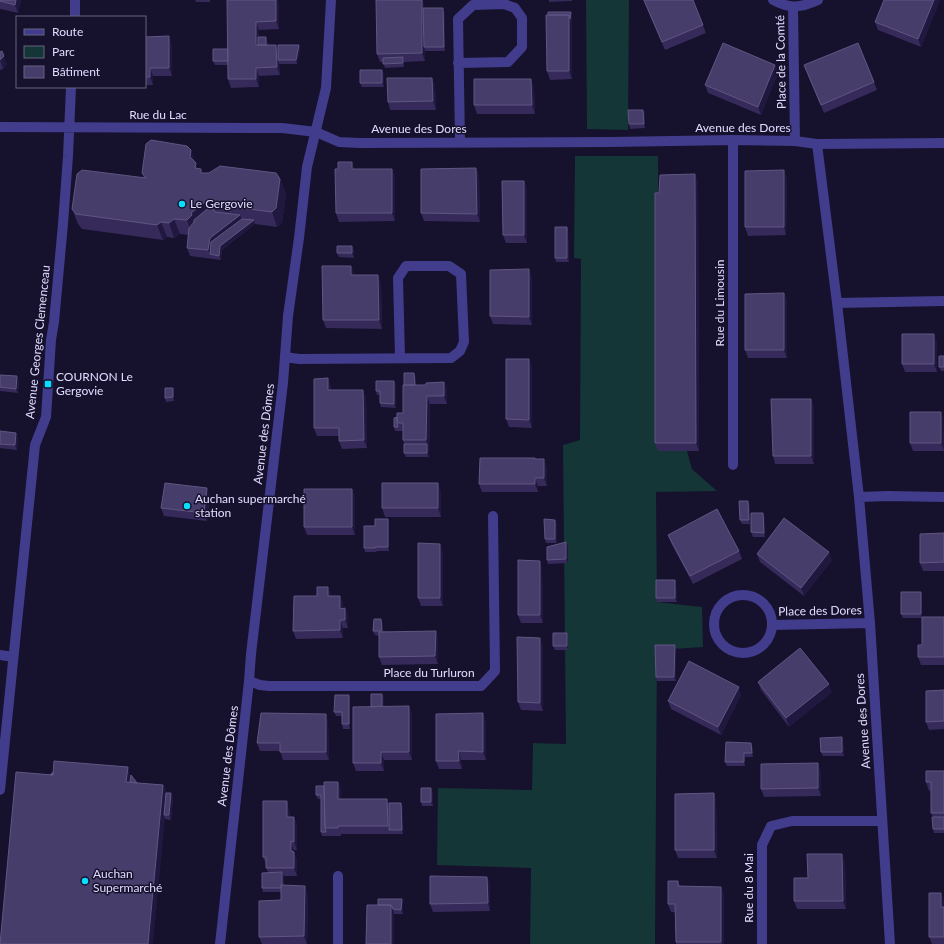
<svg xmlns="http://www.w3.org/2000/svg" width="944" height="944" font-family="Lato,sans-serif">
<style>
.green{fill:#143636}
.lines{fill:none;stroke-linecap:round;stroke-linejoin:round}
.minor{stroke:#413c8b;stroke-width:10}
.wall{fill:#352a59}
.shaded-wall{fill:#211840}
.building{fill:#473d6b;stroke:#605682}
.poi-dot{fill:#08dfff;stroke:#16112c;stroke-width:1.5}
.labels{text-anchor:middle;stroke-width:3;stroke-linejoin:round;paint-order:stroke}
.street-label{font-size:12px;fill:#e1dcff;stroke:#16112c}
.poi-label{font-size:12px;fill:#e1dcff;stroke:#16112c;text-anchor:start}
</style>
<rect width="100%" height="100%" fill="#16112c"/>
<path class="green" d="M586 0H629L628 130 587 129Z
M575 156H658V451H687L692 469 717 491 656 492 657 602 702 607 703 647 657 650 655 944H530L531 868 437 865 438 788 532 790 533 743 566 744 563 445 580 440 581 259 574 258Z"/>
<g class="lines">
<path class="minor" d="M773 0C789 9 801 8 818 0
M793 7 795 141
M75 17V0
M458 63 508 62 522 47V18L515 8 504 4 473 5 458 19 460 142
M0 127 282 128 316 132 339 142 360 143 611 142 733 140 795 141 817 144 944 143
M817 144 837 303 859 497 870 623 890 944
M837 303 944 301
M285 357 299 359 451 358 460 351 464 342 461 274 449 266H406L398 278 400 357
M733 465V140
M859 497 888 496 944 497
M714 624a29 29 0 1 1 58 0a29 29 0 1 1-58 0Z
M772 625 870 623
M0 655 13 657
M249 681 260 685 269 686H481L495 671 493 516
M0 790 35 445 46 417 51 340 54 322 63 224 68 156 71 87
M338 876V944
M220 944 249 681 251 654 283 383 288 316 299 238 307 167 326 88 331 0
M762 944V845L771 826 792 821H882"/>
</g>
<path class="wall" d="M0 0H21L18 13 0 9Z
M195 0H210V2H196Z
M227 0H277L279 6V29L259 30V37L267 41 268 45 278 49 299 45 300 49 297 64H279L280 75 259 76V87L231 88 228 79V65H215L213 61 228 49Z
M549 0H572V1L549 2Z
M643 0H693L706 33 665 50Z
M884 0H940L921 47 878 30 875 22Z
M424 5V8L445 12V51H425V50V61L404 62V67L385 68 383 62H380L377 54Z
M571 12 572 16V79L550 80 547 71Z
M145 37 172 45V76H153V85H145Z
M0 52 7 64 3 69 0 70Z
M775 65 778 73 761 115 708 93 705 85Z
M804 65 874 82 877 90 824 113Z
M384 74V87H362L360 83Z
M432 78 435 86 436 110H390L388 102Z
M534 87 535 114H477L474 105Z
M643 110 645 114V128L630 129 629 124Z
M476 168 479 176 480 222 424 221 421 213Z
M198 169 202 173 280 179 286 194 282 223 277 227 255 224 222 250 221 260 190 256 187 248 188 235 180 234 174 238 167 237 163 240 82 229 78 224 72 209 144 178 142 173Z
M355 169H392L395 177V221L339 222 336 213Z
M787 178 786 235 748 236 745 227Z
M524 181 527 189V243H506L503 235Z
M698 182 699 451H658L655 443Z
M567 227 568 231 569 262H556L555 258Z
M354 250V258L339 257 337 253Z
M351 266 354 275 381 283 382 329 326 328 323 320Z
M532 277V325L493 324 490 316Z
M784 293 787 301V358H748L745 350Z
M937 342V372H905L902 364Z
M944 356V371H941L939 367Z
M532 367V428L509 427 506 419Z
M0 375 19 381 18 393 0 391Z
M416 377V385H426L444 382 447 391V404H430L429 457H406L404 453V444L403 440V431H395L394 427 397 417 403 413 404 385Z
M394 381 396 385V408L381 407 380 403V395H377L376 391Z
M331 386V390H363L366 398 367 448 342 449 339 441V436H317L314 428Z
M173 388 174 392V401L166 402 165 398Z
M811 399 814 407V464H775L773 456Z
M941 412 943 420 944 451H913L910 443Z
M0 431 18 437 17 450 0 448Z
M535 458 536 459 547 468V486H538V492H482L479 484Z
M352 489 355 497V535H307L304 527Z
M441 491V517H385L382 508Z
M210 496 207 521 164 516 161 508Z
M748 501 750 505V524H742L740 520Z
M765 517V537H753L751 532Z
M388 519 389 523V551H377L376 552H365L364 548Z
M557 524V543H546L545 539Z
M944 533V571H923L920 563Z
M668 535 739 551 742 559 693 584 671 543Z
M568 546V563L548 564 547 560Z
M443 552V606H421L418 598Z
M757 554 832 560 804 596 760 562Z
M542 569 543 623H521L518 615Z
M675 580 676 584 677 602H657L656 598Z
M331 595V596H340L343 604V608H345L348 616V628H343V638L296 639 293 631Z
M922 596V617H944V665H921L918 657 922 645V618H903L901 614Z
M383 623V631L438 639V664L382 665 379 657V636L375 635 373 631Z
M567 633 568 637V650H555L553 646Z
M543 646V711L521 710 518 702Z
M676 649V681H657L656 677Z
M758 682 832 692 789 727 761 690Z
M944 690V729L929 730 926 722Z
M382 694 384 698V706L412 714V760H384V771H356L353 763 371 707Z
M349 695 350 699V729H343L342 724V716H336L334 712Z
M741 695 721 735 671 709 668 701Z
M326 714 328 722 329 760H283L280 751H260L257 743Z
M486 722V760H461L462 769H439L436 761Z
M842 737 843 741 844 756H823L821 752Z
M753 747V757H745V766H727L725 762Z
M821 771V796L764 797 761 789Z
M944 771V833H934L933 829V817L931 813V790L929 791 926 782Z
M50 775H131L137 783 163 785 166 793 173 797 171 820 165 819Z
M338 782 341 790V799L389 803H401L403 807V834H341V836H322L321 832V799H318L316 795 324 786Z
M433 792V806H422L421 802Z
M714 793 716 801 717 858H678L675 850Z
M289 809 290 817H294L297 825V850H294V852L297 860V876H284V885L308 894 307 944H262L259 937 281 900V892H263L262 888 268 872 266 868V864L263 857Z
M845 862 846 909H797L794 901 808 878Z
M487 877 490 885V911L433 912 430 904Z
M678 881 680 886 721 887 724 895V944H676V942L675 912H671L668 904Z
M941 893 944 901V944H932L929 937Z
M402 899 403 903V914H394V944H366L378 905Z"/>
<path class="shaded-wall" d="M16 0H21L18 13 15 5Z
M274 0H277L279 6V29L276 21Z
M422 0H423L424 5 425 47H424L425 50V61L422 53Z
M934 0H940L921 47 918 39Z
M443 8 445 12V51L444 47Z
M571 12 572 16V79L569 71V15Z
M256 22 259 30V49L256 45Z
M169 36 172 45V76L169 68Z
M266 37 267 41 268 53 266 49Z
M276 45 279 53 278 60 279 64 280 75 277 67Z
M299 45 300 49 297 64 296 60Z
M4 56 7 64 3 69 0 60Z
M403 57 404 61V67L403 63Z
M775 65 778 73 761 115 758 107Z
M150 68 153 76V85L150 77Z
M256 68 259 76V87L256 79Z
M382 70 384 74V87L382 83Z
M432 78 435 86 436 110 433 101Z
M531 79 534 87 535 114 532 105Z
M643 110 645 114V128L644 124Z
M191 150 201 178V184L190 157Z
M352 162 355 170 352 169Z
M476 168 479 176 480 222 477 214Z
M392 169 395 177V221L392 213Z
M784 170 787 178 786 235 784 227Z
M695 174 698 182 699 451 696 443Z
M280 179 286 194 282 223 277 227 272 212Z
M524 181 527 189V243L524 235Z
M209 199 214 215 192 236 187 220 191 213Z
M240 215 243 223 210 254 208 250 210 238Z
M174 219 180 234 174 238 169 223Z
M254 220 255 224 222 250 221 260 219 256 220 246Z
M161 222 167 237 163 240 157 225Z
M567 227 568 231 569 262 567 258Z
M352 246 354 250V258L352 253Z
M351 266 354 274V283L351 275Z
M529 269 532 277V325L529 317Z
M378 275 381 283 382 329 379 320Z
M784 293 787 301V358L784 350Z
M934 334 937 342V372L934 364Z
M529 359 532 367V428L529 420Z
M414 373 416 377V393L415 389Z
M17 376 19 381 18 393 16 389Z
M328 378 331 386V398L328 390Z
M394 381 396 385V408L394 404Z
M444 382 447 391V404L444 396Z
M173 388 174 392V401L173 397Z
M363 390 366 398 367 448 364 440Z
M427 396 430 404 429 457 427 453V444L426 440Z
M811 399 814 407V464L811 456Z
M941 412 943 420 944 450 941 443Z
M16 433 18 437 17 450 15 445Z
M544 459 547 468V486L544 478Z
M535 478 538 486V492L535 484Z
M438 483 441 491V517L438 508Z
M207 488 210 496 207 521 204 513Z
M352 489 355 497V535L352 527Z
M748 501 750 505V524L749 520Z
M763 513 765 517V537L764 533Z
M388 519 389 523V551L388 547Z
M555 520 557 524V543L555 539Z
M566 542 568 546V563L566 559Z
M440 544 443 552V606L440 598Z
M829 552 832 560 804 596 801 588Z
M540 561 542 569 543 623 540 615Z
M675 580 676 584 677 602 675 598Z
M328 587 331 595V604L328 596Z
M921 592 922 596V618L921 614Z
M340 596 343 604V617L340 609Z
M345 608 348 616V628L345 620Z
M381 619 383 623V636L382 632Z
M340 620 343 628V638L340 630Z
M436 631 438 639V664L435 656Z
M567 633 568 637V650L567 646Z
M540 638 543 646V711L540 703Z
M675 645 676 649V681L674 677Z
M829 684 832 692 789 727 786 718Z
M739 687 741 695 721 735 718 727Z
M382 694 384 698V715L382 711Z
M349 695 350 699V729L349 724Z
M409 706 412 714V760L409 752Z
M483 713 486 722V760L483 752Z
M326 714 328 722 329 760 326 752Z
M842 737 843 741 844 756 842 752Z
M751 743 753 747V757L752 753Z
M458 751 461 760 462 769 459 761Z
M381 752 384 760V771L381 763Z
M744 753 745 757V766L744 762Z
M818 763 821 771V796L818 788Z
M128 767 132 779 129 789 126 782Z
M338 782 341 790V807L338 799Z
M163 785 167 797 164 815 165 819 153 944H148Z
M431 788 433 792V806L431 802Z
M171 793 173 797 171 820 169 815Z
M714 793 716 801 717 858 714 850Z
M387 799 390 807 389 830 388 826Z
M287 801 289 809 290 825 287 817Z
M401 803 403 807V834L402 830Z
M294 817 297 825V850L294 842Z
M291 841 294 850V859L291 851Z
M294 852 297 860V876L294 868Z
M842 854 845 862 846 909 843 901Z
M282 872 284 876 283 892 282 888Z
M487 877 490 885V911L488 903Z
M305 886 308 894 307 944 304 936Z
M721 887 724 895V944H722L721 942Z
M941 893 944 901V915L941 907Z
M402 899 403 903V914L401 910Z
M391 905 394 913V944H391Z"/>
<path class="building" d="M0 0H16L15 5 0 1Z
M227 0H276V21L256 22V45H276L277 67 256 68V79H228Z
M376 0H422V53L377 54Z
M644 0H693L703 25 662 42Z
M884 0H934L918 39 875 22Z
M423 8H443L444 47H424Z
M548 12H571L570 19 569 15H548Z
M546 15H569V71H547Z
M169 36V68H150V77H145V37Z
M258 37H266V45H258Z
M723 43 775 65 758 107 705 85Z
M858 43 874 82 821 105 804 65Z
M278 45H299L296 60H278Z
M213 49H228V61H213Z
M2 51 4 56 0 60V52Z
M403 57V63L383 64V58Z
M360 70H382V83H360Z
M387 78H432L433 101 388 102Z
M474 79H531L532 105H474Z
M628 110H643L644 124H629Z
M151 140 187 146 191 150 190 157 196 163 195 168 201 169V173H209L220 166 276 173 280 179 276 208 272 212 212 204 209 199 191 213 192 215 187 220 174 219 169 223 161 222 157 225 76 214 72 209 77 174 82 170 146 178 142 173 146 144Z
M338 162H352V169H392V213H336L335 169H338Z
M476 168 477 214 421 213V169Z
M784 170V227H745V171Z
M695 174 696 443H655V193H659L660 175Z
M502 181H524V235H503Z
M211 206 215 212 240 215 210 238 208 250 187 248 189 228 194 222V220Z
M242 219 254 220 220 246 219 256 210 254 211 242Z
M555 227H567V258H555Z
M337 246H352V253H337Z
M322 266H351V275H378L379 320H323Z
M529 269V317L490 316V270Z
M784 293V350H745V294Z
M902 334H934V364H902Z
M939 356H944V367H939Z
M506 359H529V420L506 419Z
M404 373H414L415 385H404Z
M0 375 17 376 16 389 0 387Z
M328 378V390H363L364 440 339 441V428H314V379Z
M376 381H394V404L380 403V391H376Z
M444 382V396H427L426 440H403V423H397V413H403V385H426V383Z
M165 388H173V397L165 398Z
M771 399H811V456H773Z
M910 412H941V443H910Z
M397 417V423L398 427H394V418Z
M0 431 16 433 15 445 0 444Z
M404 444H427V453H404Z
M480 458H535V459H544V478H535V484H479Z
M165 483 207 488 204 513 161 508Z
M382 483H438V508H382Z
M304 489H352V527H304Z
M739 501H748L749 520H740Z
M717 509 739 551 690 576 668 535Z
M751 513H763L764 533 751 532Z
M784 518 829 552 801 588 757 554Z
M375 519H388V547H375V548H364V526H375Z
M544 519 555 520V539H545Z
M944 533V562L920 563V534Z
M566 542V559L547 560V547Z
M418 543 440 544V598H418Z
M518 560 540 561V615H518Z
M656 580H675V598H656Z
M317 587H328V596H340V609L345 608V620H340V630L293 631 294 596H317Z
M901 592H921V614H901Z
M922 617H944V657H918V645H922Z
M374 619H381L382 631H373Z
M436 631 435 656 379 657V632Z
M553 633H567V646H553Z
M517 637 540 638V703L518 702Z
M655 645H675L674 677H656Z
M800 648 829 684 786 718 758 682Z
M689 661 739 687 718 727 668 701Z
M944 690V721L926 722V691Z
M371 694H382V706L371 707Z
M335 695H349V724H342V712H334Z
M409 706V752H381V763H353V707Z
M261 713 326 714V752H280V743H257Z
M483 713V752L458 751 459 761H436V714Z
M842 737V752H821L820 738Z
M726 742 751 743 752 753H744V762H725Z
M54 761 128 767 126 782 163 785 148 944H0L16 772 53 775Z
M818 763V788L761 789V764Z
M926 771H944V813H931V782H926Z
M53 772V775H50Z
M131 775 137 783 130 782Z
M324 782H338V799H387L388 826H338V828H325Z
M316 786H324L325 828 326 832H321V795H316Z
M421 788H431V802H421Z
M166 793H171L169 815H164Z
M714 793V850H675V794Z
M263 801H287V817H294V842L291 841V851L294 852V868H266V857H263Z
M389 803H401L402 830H389Z
M932 817H944V829H933Z
M807 854H842L843 901H794V878H808Z
M282 872V885H281V888H262V873Z
M430 876 487 877 488 903 430 904Z
M668 881H678V886L721 887V942H676L675 904H668Z
M281 885 305 886 304 936 259 937V901L281 900Z
M929 893H941V907H944V937H929Z
M378 899H402L401 910 393 909 391 905H378Z
M367 905H391V944H366Z"/>
<g class="poi-dot">
<circle cx="182" cy="204" r="4"/>
<rect x="44" y="380" width="8" height="8" rx="2"/>
<circle cx="187" cy="506" r="4"/>
<circle cx="85" cy="881" r="4"/>
</g>
<g class="labels">
<g class="street-label">
<text transform="translate(781 62) rotate(-91)" y="4">Place de la Comté</text>
<text x="158" y="119">Rue du Lac</text>
<text x="743" y="132">Avenue des Dores</text>
<text x="419" y="133">Avenue des Dores</text>
<text transform="translate(720 303) rotate(-90)" y="4">Rue du Limousin</text>
<text transform="translate(38 342) rotate(-84)" y="4">Avenue Georges Clemenceau</text>
<text transform="translate(264 434) rotate(-83)" y="4">Avenue des Dômes</text>
<text transform="translate(820 611) rotate(-1)" y="4">Place des Dores</text>
<text x="429" y="677">Place du Turluron</text>
<text transform="translate(863 721) rotate(-94)" y="4">Avenue des Dores</text>
<text transform="translate(228 756) rotate(-83)" y="4">Avenue des Dômes</text>
<text transform="translate(749 888) rotate(-90)" y="4">Rue du 8 Mai</text>
</g>
<g class="poi-label">
<text x="190" y="208">Le Gergovie</text>
<text x="56" y="381">COURNON Le<tspan x="56" dy="14">Gergovie</tspan></text>
<text x="195" y="503">Auchan supermarché<tspan x="195" dy="14">station</tspan></text>
<text x="93" y="878">Auchan<tspan x="93" dy="14">Supermarché</tspan></text>
</g>
</g>
<rect x="16" y="16" width="130" height="72" fill="#16112c" stroke="#676280"/>
<rect x="24" y="29" width="20" height="6" fill="#413c8b" stroke="#676280"/>
<text x="52" y="36" font-size="12" fill="#e1dcff">Route</text>
<rect x="24" y="46" width="20" height="12" fill="#143636" stroke="#676280"/>
<text x="52" y="56" font-size="12" fill="#e1dcff">Parc</text>
<rect x="24" y="66" width="20" height="12" fill="#473d6b" stroke="#676280"/>
<text x="52" y="76" font-size="12" fill="#e1dcff">Bâtiment</text>
</svg>
